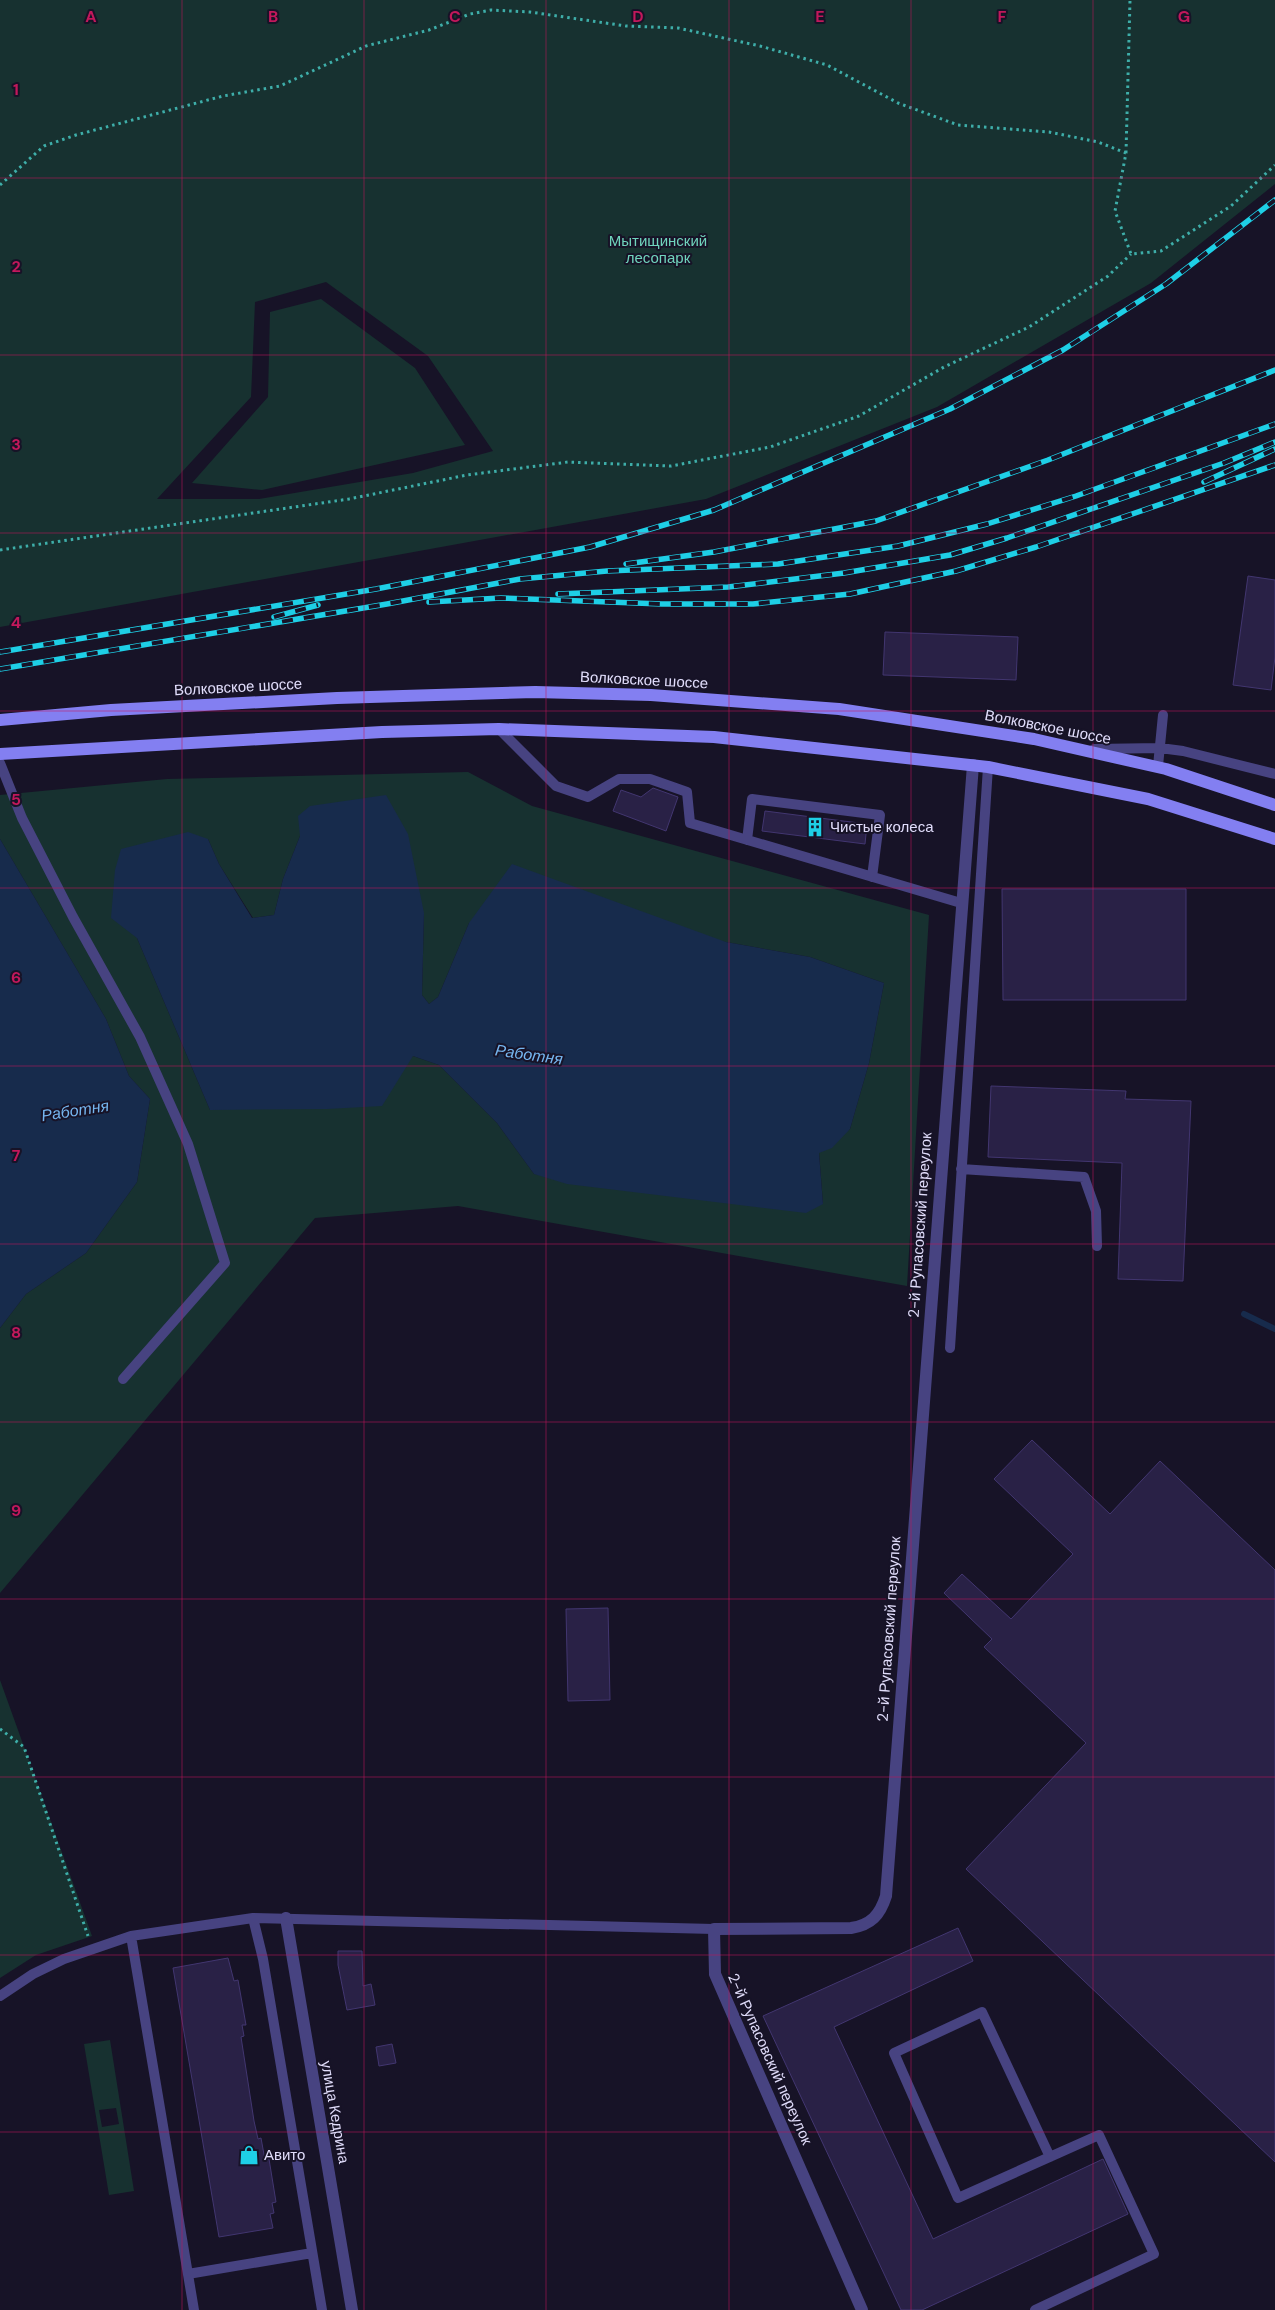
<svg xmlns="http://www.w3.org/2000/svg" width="1275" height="2310" font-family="'DM Sans',sans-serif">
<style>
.green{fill:#173130;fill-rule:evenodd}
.water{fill:#172b4c}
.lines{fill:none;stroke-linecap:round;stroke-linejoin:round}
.stream{stroke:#172b4c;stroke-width:6}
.building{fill:#292146;stroke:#423670}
.path{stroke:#3eaea9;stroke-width:3;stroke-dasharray:2.5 4;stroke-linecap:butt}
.service{stroke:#474381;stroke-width:10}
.minor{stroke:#474381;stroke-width:12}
.secondary{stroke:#837ff1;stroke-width:12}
.rail-casing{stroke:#1ecfe6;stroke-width:5.5}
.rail{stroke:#171327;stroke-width:4;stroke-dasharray:11;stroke-linecap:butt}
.grid{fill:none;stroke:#c2185b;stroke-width:1;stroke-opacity:0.55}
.labels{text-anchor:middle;stroke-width:4;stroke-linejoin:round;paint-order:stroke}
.park-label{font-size:15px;fill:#70d4bd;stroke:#171327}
.street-label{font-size:15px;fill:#e1ddfb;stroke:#171327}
.poi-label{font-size:15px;fill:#e1ddfb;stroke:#171327;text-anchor:start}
.water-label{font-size:16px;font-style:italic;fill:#76b6f0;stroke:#171327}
.grid-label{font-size:16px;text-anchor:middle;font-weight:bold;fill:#c2185b;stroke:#171327;stroke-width:4;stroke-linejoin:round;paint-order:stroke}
</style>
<rect width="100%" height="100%" fill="#171327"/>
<path class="green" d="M0 0H1275V184L1151 283 937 407 706 499 0 627ZM326 282 428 356 493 451 413 473 259 499H157L251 397 255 302Z
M321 299 415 368 465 445 262 490 192 483 268 397 270 312Z
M468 772 532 806 929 915 907 1286 458 1206 315 1218 0 1593V1328L26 1294 86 1253 137 1182 150 1099 129 1076 106 1019 0 839V795L167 779ZM300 836 424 913 422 995 429 1004 438 997 469 923 726 942 810 957 884 983 869 1063 850 1129 819 1152 823 1204 534 1174 497 1123 439 1065 413 1056 210 1110 137 938 208 839 219 864 253 918 274 915 283 879Z
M0 1680 92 1936 36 1955 0 1978Z
M110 2040 134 2191 109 2195 84 2044ZM116 2108 119 2124 102 2127 99 2110Z"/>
<path class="water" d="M386 795 408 834 424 913 422 995 429 1004 438 997 469 923 512 864 726 942 810 957 884 983 869 1063 850 1129 832 1148 819 1153 823 1204 806 1213 567 1184 534 1174 497 1123 439 1065 413 1056 382 1106 327 1109 210 1110 137 938 111 918 115 870 121 849 188 832 208 839 219 864 252 918 274 915 283 879 300 836 298 816 310 806Z
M0 839 106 1019 129 1076 150 1099 137 1182 86 1253 26 1294 0 1328Z"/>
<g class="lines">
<path class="stream" d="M1244 1314 1275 1329"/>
</g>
<path class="building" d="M1248 576 1275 580V657L1271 690 1233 685Z
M885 632 1018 637 1016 680 883 675Z
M653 788 678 797 666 831 613 811 621 790 641 797Z
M765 811 867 824 865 844 762 831Z
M1002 889H1186V1000H1003Z
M991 1086 1126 1091 1125 1099 1191 1101 1183 1281 1118 1279 1122 1163 988 1157Z
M1032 1440 1110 1514 1160 1461 1275 1570V2162L966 1869 1086 1743 984 1647 992 1639 944 1593 962 1574 1011 1619 1073 1554 994 1479Z
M608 1608 610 1700 568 1701 566 1609Z
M958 1928 973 1961 834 2027 933 2239 1103 2159 1128 2214 922 2310H901L763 2016Z
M338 1951H362L363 1986 371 1984 375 2005 347 2010 338 1965Z
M228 1958 234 1981 238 1980 246 2025H242L244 2036 241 2037 254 2121 258 2139 261 2138 265 2160 269 2159 276 2202 272 2203 274 2213 270 2214 273 2228 219 2237 173 1968Z
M392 2044 396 2063 379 2066 376 2047Z"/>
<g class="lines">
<path class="path" d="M1126 153 1130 0
M0 185 44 146 76 135 223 96 280 86 366 46 429 30 470 14 491 10 530 12 626 26 678 28 760 46 827 65 898 103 958 125 1049 132 1098 142 1126 153 1115 211 1131 254 1161 251 1231 206 1275 165
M0 550 349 499 467 475 568 462 671 466 770 447 859 416 944 367 1029 327 1108 276 1131 254
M0 1729 24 1747 88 1936"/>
<path class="service" d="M499 729 556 786 588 797 619 779H650L687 792 690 823 961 903
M1094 749 1160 748 1183 751 1275 774
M0 763 22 818 73 917 140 1037 188 1144 225 1263 123 1379
M1158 766 1163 715
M747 840 752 799 880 815 872 877
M961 1169 1084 1177 1096 1211 1097 1246
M950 1348 988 767
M253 1918 263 1959 322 2310
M0 1996 33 1974 64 1959 131 1936
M188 2274 312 2253
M194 2310 131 1936 253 1918 714 1929
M1035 2310 1154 2254 1099 2135 958 2198 894 2053 982 2012 1050 2157"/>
<path class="minor" d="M286 1918 352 2310
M862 2310 715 1974 714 1929 851 1928C871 1925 880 1915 886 1896L973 765"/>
<path class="secondary" d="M0 720 111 710 337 698 535 692 651 695 839 709 1034 739 1166 769 1275 805
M0 754 382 732 499 729 714 737 988 767 1148 799 1275 839"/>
<defs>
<path id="rail" d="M1204 482 1275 449
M626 564 714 552 876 521 1048 460 1275 370
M558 594 728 587 844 573 950 555 1007 538 1224 463 1275 442
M429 602 501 598 662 604H753L850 594 956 571 1036 547 1275 465
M274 617 318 605
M0 652 376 589 590 547 714 510 950 409 1063 350 1166 284 1275 200
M0 669 387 604 520 579 607 571 778 564 898 546 987 524 1076 496 1275 424"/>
</defs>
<use href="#rail" class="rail-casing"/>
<use href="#rail" class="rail"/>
</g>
<path class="grid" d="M182 0V2310M364 0V2310M546 0V2310M729 0V2310M911 0V2310M1093 0V2310M0 178H1275M0 355H1275M0 533H1275M0 711H1275M0 888H1275M0 1066H1275M0 1244H1275M0 1422H1275M0 1599H1275M0 1777H1275M0 1955H1275M0 2132H1275"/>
<defs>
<symbol id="building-bare" viewBox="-9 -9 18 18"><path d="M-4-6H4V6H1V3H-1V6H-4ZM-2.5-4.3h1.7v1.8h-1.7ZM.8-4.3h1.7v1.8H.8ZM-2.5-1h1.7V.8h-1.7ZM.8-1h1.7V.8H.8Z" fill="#1ecfe6" stroke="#171327" stroke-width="2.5" paint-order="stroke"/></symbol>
<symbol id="shop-bare" viewBox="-9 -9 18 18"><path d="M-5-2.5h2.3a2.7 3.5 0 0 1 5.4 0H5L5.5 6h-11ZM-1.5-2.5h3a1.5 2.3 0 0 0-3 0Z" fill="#1ecfe6" stroke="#171327" stroke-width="2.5" paint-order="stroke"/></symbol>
</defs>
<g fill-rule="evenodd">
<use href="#building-bare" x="801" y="813" width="28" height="28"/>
<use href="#shop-bare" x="235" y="2141" width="28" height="28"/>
</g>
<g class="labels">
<g class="park-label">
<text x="658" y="246">Мытищинский<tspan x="658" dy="17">лесопарк</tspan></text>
</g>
<g class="street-label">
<text transform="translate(644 680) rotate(3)" y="5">Волковское шоссе</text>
<text transform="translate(238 687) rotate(-3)" y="5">Волковское шоссе</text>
<text transform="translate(1048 727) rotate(11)" y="5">Волковское шоссе</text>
<text transform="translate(920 1225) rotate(-86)" y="5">2-й Рупасовский переулок</text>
<text transform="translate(889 1629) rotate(-86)" y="5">2-й Рупасовский переулок</text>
<text transform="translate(770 2059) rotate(66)" y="5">2-й Рупасовский переулок</text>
<text transform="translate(335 2112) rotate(80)" y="5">улица Кедрина</text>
</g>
<g class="poi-label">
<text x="830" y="832">Чистые колеса</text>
<text x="264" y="2160">Авито</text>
</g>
<g class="water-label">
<text transform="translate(529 1054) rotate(8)" y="6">Работня</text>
<text transform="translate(75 1110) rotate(-9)" y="6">Работня</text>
</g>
</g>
<g class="grid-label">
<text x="91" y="22">A</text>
<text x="273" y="22">B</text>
<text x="455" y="22">C</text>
<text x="638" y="22">D</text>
<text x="820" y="22">E</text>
<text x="1002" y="22">F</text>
<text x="1184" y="22">G</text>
<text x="16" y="95">1</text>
<text x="16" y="272">2</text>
<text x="16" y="450">3</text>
<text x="16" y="628">4</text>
<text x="16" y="805">5</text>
<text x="16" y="983">6</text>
<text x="16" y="1161">7</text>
<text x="16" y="1338">8</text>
<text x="16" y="1516">9</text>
</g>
</svg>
